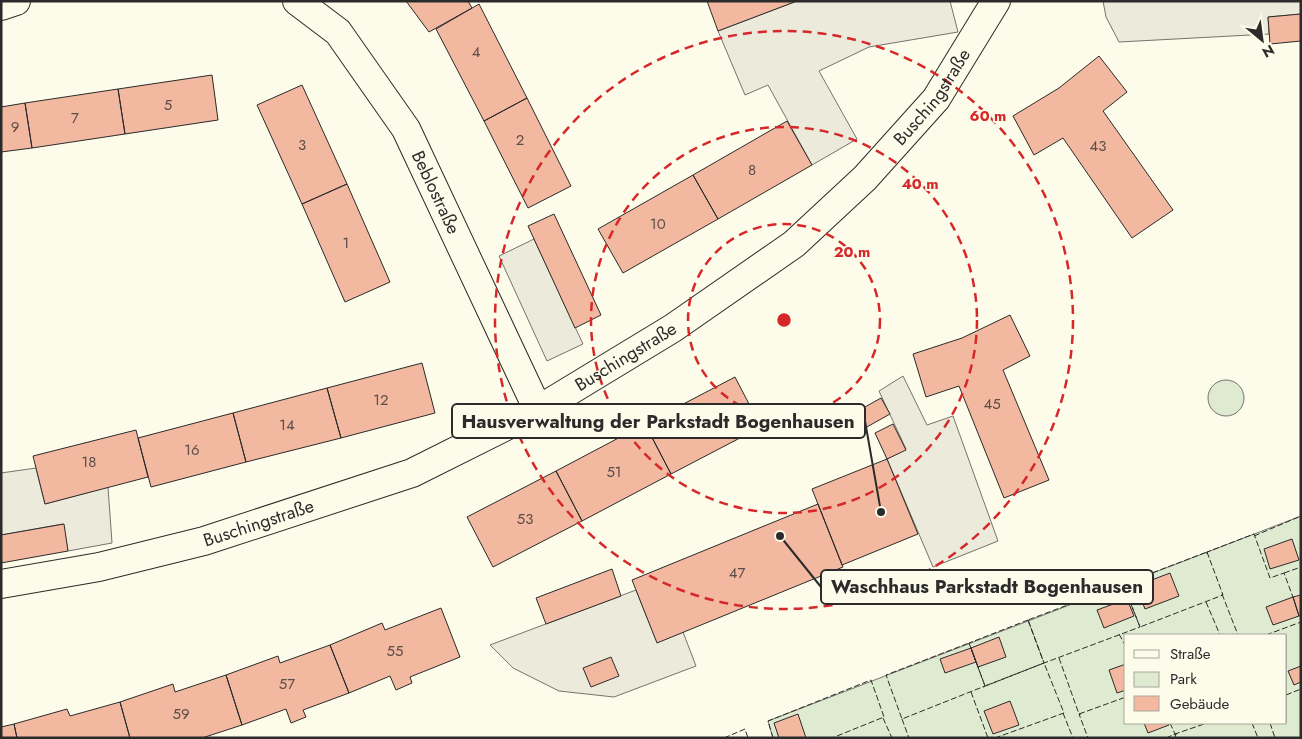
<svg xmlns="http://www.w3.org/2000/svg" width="1302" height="739" font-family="Jost,sans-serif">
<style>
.green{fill:#deebd1;stroke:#74746e;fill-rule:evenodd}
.parking{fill:#eceadb;stroke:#74746e}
.building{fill:#f2b8a0;stroke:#2b2b2b}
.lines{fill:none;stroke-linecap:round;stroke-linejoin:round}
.street-casing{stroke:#2b2b2b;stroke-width:30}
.street{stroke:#fdfbea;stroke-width:28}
.fence{stroke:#2b2b2b;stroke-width:1;stroke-dasharray:6 2.5;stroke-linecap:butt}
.ring{fill:none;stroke:#d62828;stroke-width:2.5;stroke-dasharray:9 6}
.labels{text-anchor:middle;stroke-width:4;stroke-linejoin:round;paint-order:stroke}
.number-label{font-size:15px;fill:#5d4e48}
.street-label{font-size:18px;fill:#2b2b2b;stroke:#fdfbea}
.centre{fill:#d62828;stroke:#fdfbea;stroke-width:2.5}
.ring-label{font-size:15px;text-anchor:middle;font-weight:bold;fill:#d62828;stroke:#fdfbea;stroke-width:4;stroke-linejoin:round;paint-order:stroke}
.leader{fill:none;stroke:#2b2b2b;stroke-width:2}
.callout-dot{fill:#2b2b2b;stroke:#fdfbea;stroke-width:2}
.callout{fill:#fdfbea;stroke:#2b2b2b;stroke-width:2}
.callout-label{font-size:19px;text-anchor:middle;font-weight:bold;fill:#2b2b2b}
</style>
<rect width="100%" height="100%" fill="#fdfbea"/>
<path class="green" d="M1208 398a18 18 0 1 1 36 0a18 18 0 1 1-36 0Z
M1301 516V738H773L768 721ZM1126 635H1286V723H1126Z"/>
<path class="parking" d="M797 1H950L958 32 869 47 819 71 857 139 812 165 768 85 745 95 718 31Z
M1103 1H1301V14L1268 17 1269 34 1119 42 1106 17Z
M534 239 583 344 547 361 499 256Z
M903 376 927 425 953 416 998 541 933 567 887 459 906 449 879 391Z
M36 468 45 504 108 487 112 543 68 551 63 524 1 535V473Z
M636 590 657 642 683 632 696 666 614 697 559 691 513 668 490 645Z"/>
<path class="building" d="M406 1H468L472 8 429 32Z
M707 1H797L718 31Z
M479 4 527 98 484 121 436 29Z
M1301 14V41L1270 44 1268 17Z
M1099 56 1127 92 1103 111 1173 210 1132 238 1063 138 1034 155 1013 116 1059 88Z
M212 75 218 120 125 134 118 89Z
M302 85 347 184 302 204 257 105Z
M118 89 125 134 32 148 25 103Z
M527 98 571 186 528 208 484 121Z
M25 103 32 148 1 152V107Z
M787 121 812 165 718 219 693 175Z
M693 175 718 219 623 273 598 229Z
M347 184 390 282 345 302 302 204Z
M554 214 601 315 575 328 528 226Z
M1010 315 1030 356 1003 370 1049 480 1004 498 959 386 926 397 913 354 962 338Z
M422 363 435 413 341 438 327 388Z
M735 377 761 427 671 474 645 424Z
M327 388 341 438 246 462 233 413Z
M881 398 890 414 849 437 840 421Z
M233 413 246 462 151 487 138 438Z
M645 424 671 474 582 521 556 471Z
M893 424 906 450 887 459 875 433Z
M136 430 148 477 45 504 33 456Z
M887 459 918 534 842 565 812 489Z
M556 471 582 521 493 567 467 517Z
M818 504 843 567 657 643 632 580Z
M64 524 68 551 1 563V535Z
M1292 539 1299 560 1270 569 1264 549Z
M612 569 621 596 546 624 536 598Z
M1170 573 1179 596 1145 609 1136 586Z
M1301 595V615L1299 616 1293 597Z
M1293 597 1299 616 1273 625 1266 607Z
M1127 599 1134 616 1104 628 1097 610Z
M441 608 460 657 410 677 412 683 396 690 390 676 349 693 330 645 382 623 385 630Z
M999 637 1006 657 978 667 971 648Z
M330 645 349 693 303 710 306 717 291 723 286 709 242 725 226 675 278 656 280 663Z
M971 648 976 662 945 673 940 659Z
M611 657 619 676 591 687 583 668Z
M1126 664V690L1117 693 1109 670Z
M1301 666V682L1294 685 1288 671Z
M226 675 242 725 202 738H130L120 702 173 684 175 692Z
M1010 701 1019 725 993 734 984 711Z
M120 702 130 738H17L14 724 67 709 70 716Z
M798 714 806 738H779L774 723Z
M1144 723H1168L1169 725 1148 733Z
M14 724 17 738H1V727Z"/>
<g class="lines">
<defs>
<g id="street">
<path id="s1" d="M297 1 338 32 406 129 538 410"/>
<path d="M1 6 16 1"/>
<path id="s2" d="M1 584 99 567 204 541 412 473 538 410 673 328 794 244 865 178 936 99 996 1"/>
</g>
</defs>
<use href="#street" class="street-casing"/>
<use href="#street" class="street"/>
<path class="fence" d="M1254 536 1301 516
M1207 552 1223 595 1140 627 1123 584Z
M1207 554V552L1254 534 1270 578 1284 573 1294 600
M1284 573 1301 567
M1123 584 1140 627 1044 663 1028 620Z
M1222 594 1238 635
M1206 602 1220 635
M1028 620 1044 663 985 686 969 643Z
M1119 634 1126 647
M1266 635 1301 622
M969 643 985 686 902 719 886 675Z
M1059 658 1079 714 1126 697
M983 687 1044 663 1064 713 995 738
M971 692 988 738
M1286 695 1301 689
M1063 713 1073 738
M1081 714H1079L1088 738
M883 718 892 738
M902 719 909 738
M1170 723 1175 734H1177
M1252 723 1258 738
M1270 723 1275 738
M724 738 745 729 748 738
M773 738 768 721 871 680 884 717 832 738
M1166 738 1175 734 1176 738 1175 734 1207 723"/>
</g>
<g class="ring">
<circle cx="784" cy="320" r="96"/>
<circle cx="784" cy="320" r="193"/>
<circle cx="784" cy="320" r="289"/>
</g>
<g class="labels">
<g class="number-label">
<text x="476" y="57">4</text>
<text x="168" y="110">5</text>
<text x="75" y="123">7</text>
<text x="15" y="132">9</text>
<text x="520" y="145">2</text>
<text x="302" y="150">3</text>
<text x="1098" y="151">43</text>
<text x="752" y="175">8</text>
<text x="658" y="229">10</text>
<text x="346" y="248">1</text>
<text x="381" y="405">12</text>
<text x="992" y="409">45</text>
<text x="287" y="430">14</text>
<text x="192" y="455">16</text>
<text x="89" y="467">18</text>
<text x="614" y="477">51</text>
<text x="525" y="524">53</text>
<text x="737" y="578">47</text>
<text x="395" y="656">55</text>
<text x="287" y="689">57</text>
<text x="181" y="719">59</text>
</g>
<g class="street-label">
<text dy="6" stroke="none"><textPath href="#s2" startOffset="1075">Buschingstraße</textPath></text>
<text dy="6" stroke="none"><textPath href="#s1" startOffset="240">Beblostraße</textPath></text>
<text dy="6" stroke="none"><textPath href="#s2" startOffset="670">Buschingstraße</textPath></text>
<text dy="6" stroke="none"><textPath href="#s2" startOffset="265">Buschingstraße</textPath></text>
</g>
</g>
<circle cx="784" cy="320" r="8" class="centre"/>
<g class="ring-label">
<text x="988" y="121">60 m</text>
<text x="920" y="189">40 m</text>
<text x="852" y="257">20 m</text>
</g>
<path class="leader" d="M881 512L865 421M780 536L821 587"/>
<g class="callout-dot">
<circle cx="881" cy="512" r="5"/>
<circle cx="780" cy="536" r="5"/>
</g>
<g class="callout">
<rect x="452" y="404" width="413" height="34" rx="5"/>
<rect x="821" y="570" width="332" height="34" rx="5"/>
</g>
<g class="callout-label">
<text x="658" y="428">Hausverwaltung der Parkstadt Bogenhausen</text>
<text x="987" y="593">Waschhaus Parkstadt Bogenhausen</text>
</g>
<rect width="1302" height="739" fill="none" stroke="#2b2b2b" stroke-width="5"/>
<rect x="1124" y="634" width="162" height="90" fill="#fdfbea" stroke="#a9a89e"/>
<rect x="1134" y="650" width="25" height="8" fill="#fdfbea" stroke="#a9a89e"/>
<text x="1170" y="659" font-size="15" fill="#2b2b2b">Straße</text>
<rect x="1134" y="672" width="25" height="15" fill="#deebd1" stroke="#a9a89e"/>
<text x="1170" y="684" font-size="15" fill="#2b2b2b">Park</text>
<rect x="1134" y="696" width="25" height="15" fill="#f2b8a0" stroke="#a9a89e"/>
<text x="1170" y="709" font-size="15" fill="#2b2b2b">Gebäude</text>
<g transform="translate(1262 40) rotate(151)" stroke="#fdfbea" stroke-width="4" paint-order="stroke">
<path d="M0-4L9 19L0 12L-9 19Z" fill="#2b2b2b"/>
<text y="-8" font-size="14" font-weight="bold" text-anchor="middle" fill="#2b2b2b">N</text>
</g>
</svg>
